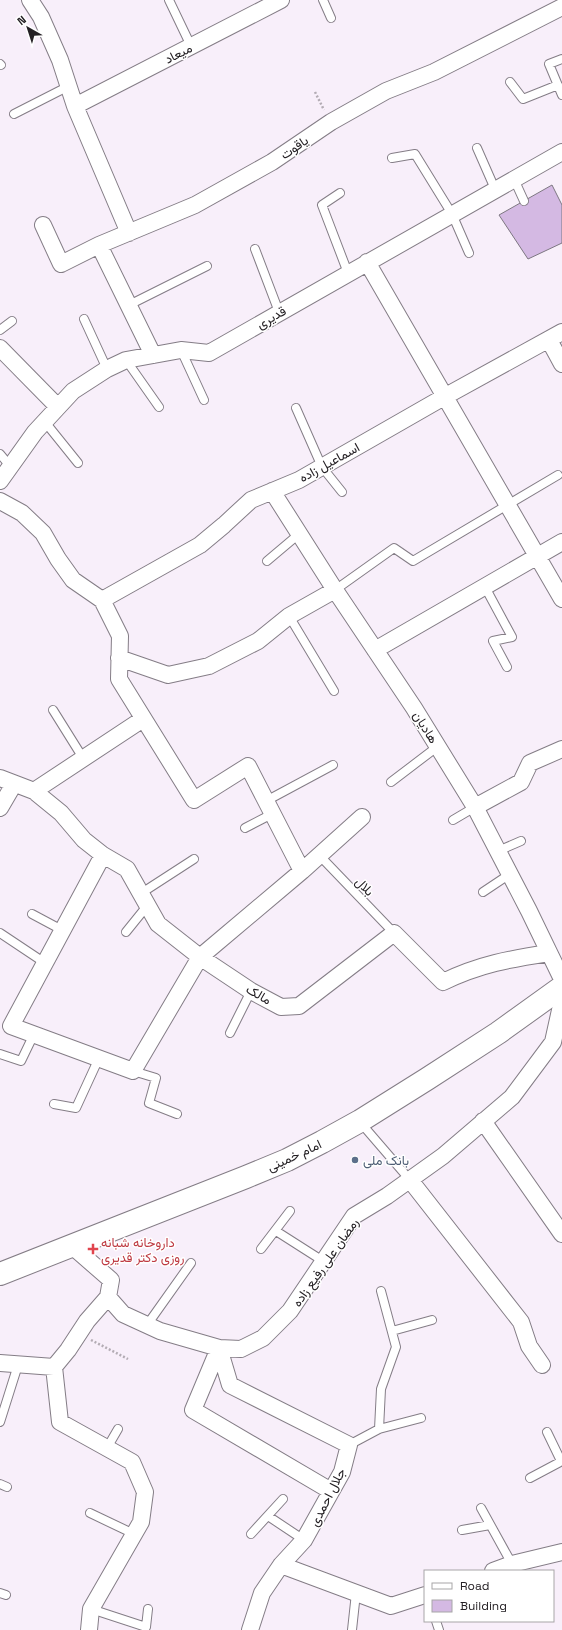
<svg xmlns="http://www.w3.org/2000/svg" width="562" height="1630" font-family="'Space Grotesk',Vazirmatn,sans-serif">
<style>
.building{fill:#d4b9e3;stroke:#7d7781}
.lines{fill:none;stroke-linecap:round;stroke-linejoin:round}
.lane-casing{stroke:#847d86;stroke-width:10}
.street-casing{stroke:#847d86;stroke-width:18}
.secondary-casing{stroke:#847d86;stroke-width:24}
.path{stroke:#b3acb4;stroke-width:2.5;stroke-dasharray:2 2;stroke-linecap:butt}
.lane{stroke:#fff;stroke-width:8}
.street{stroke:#fff;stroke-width:16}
.secondary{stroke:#fff;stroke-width:22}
.service-dot{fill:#5c6f8a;stroke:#fff;stroke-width:1.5}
.health-dot{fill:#e0444e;stroke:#fff;stroke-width:1.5}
.labels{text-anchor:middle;stroke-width:3;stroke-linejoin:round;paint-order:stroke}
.street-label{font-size:13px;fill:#242024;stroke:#fff}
.service-label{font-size:13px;fill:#4e5e75;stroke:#fff;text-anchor:start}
.health-label{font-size:13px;fill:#be3a42;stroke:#fff;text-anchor:start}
</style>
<rect width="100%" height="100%" fill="#f8effa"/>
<path class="building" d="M552 185 562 205V243L528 259 499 215Z"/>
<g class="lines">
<defs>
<path id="lane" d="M169 0 191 46
M323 0 331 18
M562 59 549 64 562 95
M0 64 1 65
M510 82 523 99 558 85
M14 114 69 86
M477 148 495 189
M392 158 415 154 452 214 469 253
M514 179 524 201
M340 193 322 205 348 273
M255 249 279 312
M129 305 207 266
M84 319 107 369
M0 330 12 321
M181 350 204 400
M126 360 159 407
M296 408 322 467 342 492
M45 422 78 463
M0 454 10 466
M267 561 299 534
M485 587 512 637 493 641 507 667
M335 590 394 548 413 561 558 475
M289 616 334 691
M53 710 83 758
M391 782 437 747
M266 801 333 765
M453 820 475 807
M245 828 272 814
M498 851 521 841
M319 855 394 933
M483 892 510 874
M140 894 194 859
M32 914 62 930
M126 932 147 906
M0 933 45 963
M230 1033 251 991
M0 1054 21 1061 34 1034
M133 1071 156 1078 149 1103 177 1114
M54 1104 76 1108 99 1058
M360 1122 410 1180
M276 1231 323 1261
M261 1249 290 1211
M147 1325 191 1263
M392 1331 432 1320
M0 1422 18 1365
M379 1429 381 1389 396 1347 381 1291
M547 1432 561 1461
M349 1445 379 1429 421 1418
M107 1448 118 1429
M530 1478 562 1461
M0 1484 7 1487
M481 1508 512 1564
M90 1513 134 1534
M268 1516 304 1540
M462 1530 490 1525
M251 1534 283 1499
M0 1593 6 1595
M91 1609 146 1627 148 1609
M436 1621 439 1630
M352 1630 356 1593"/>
<path id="street" d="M30 0 41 17 60 60 75 106 129 233
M75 106 281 0
M43 225 61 264 99 245 195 205 272 162 331 122 386 91 434 72 562 7
M99 245 153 355
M367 262 562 599
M549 340 562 364
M0 348 58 407
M0 481 35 432 73 391 107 369 126 360 181 350 209 353 562 152
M272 491 335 590 414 708 475 807 529 911 560 975
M0 501 22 513 43 533 58 559 73 580 102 600 120 636 119 679 194 800 248 766 302 871
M102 600 200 545 224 525 251 500 299 480 444 397 562 332
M375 650 562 542
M119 658 168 675 209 666 258 641 289 616 335 590
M0 778 34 791 61 813 84 840 103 855 127 869 158 924 200 957 251 991 281 1007 299 1006 394 933 443 982C480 964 510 959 549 953
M34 791 143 719
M475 807 521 782 530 763 562 749
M0 808 14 784
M103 855 11 1026 133 1071 200 957 302 871 362 817
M483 1121 562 1234
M410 1180 521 1322 529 1346 542 1365
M72 1246 111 1280 108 1297 123 1314 160 1331 219 1348 241 1349 263 1338 290 1311 354 1216 387 1196 443 1156 512 1097 553 1042 562 1001
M219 1348 230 1385 349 1445 342 1472 304 1540 281 1565 262 1593 250 1630
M219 1348 193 1410 331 1491
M0 1363 54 1367 68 1350 87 1321 108 1297
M54 1367 60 1422 132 1462 145 1492 141 1522 91 1609 89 1630
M281 1565 391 1606 425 1595
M493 1571 512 1564 562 1552"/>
<path id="secondary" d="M0 1274 246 1177 287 1160 322 1142 360 1121 427 1079 498 1033 562 987"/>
</defs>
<use href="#lane" class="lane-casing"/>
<use href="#street" class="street-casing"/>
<use href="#secondary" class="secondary-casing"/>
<path class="path" d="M315 92 324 110
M91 1340 128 1359"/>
<use href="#lane" class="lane"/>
<use href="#street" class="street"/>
<use href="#secondary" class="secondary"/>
</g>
<circle class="service-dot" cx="355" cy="1160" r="4"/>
<path class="health-dot" d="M91 1243h4v4h4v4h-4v4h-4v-4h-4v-4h4z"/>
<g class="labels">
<g class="street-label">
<text transform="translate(178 53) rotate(-27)" y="5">میعاد</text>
<text transform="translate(294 147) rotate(-34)" y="5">یاقوت</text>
<text transform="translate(271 317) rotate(-30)" y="5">قدیری</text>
<text transform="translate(329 462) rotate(-29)" y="5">اسماعیل زاده</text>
<text transform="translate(426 727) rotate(58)" y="5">هادیان</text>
<text transform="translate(365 886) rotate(46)" y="5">بلال</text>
<text transform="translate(259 994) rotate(30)" y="5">مالک</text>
<text transform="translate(294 1155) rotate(-25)" y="5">امام خمینی</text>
<text transform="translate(325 1262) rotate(-55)" y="5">رمضان علی رفیع زاده</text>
<text transform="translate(327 1497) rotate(-63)" y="5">جلال احمدی</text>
</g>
<g class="service-label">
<text x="363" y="1165">بانک ملی</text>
</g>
<g class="health-label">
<text x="101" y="1247">داروخانه شبانه<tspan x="101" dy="15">روزی دکتر قدیری</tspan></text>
</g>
</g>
<rect x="424" y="1570" width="130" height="52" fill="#ffffff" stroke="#a7a6a7"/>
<rect x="432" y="1583" width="20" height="6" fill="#ffffff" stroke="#a7a6a7"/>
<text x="460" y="1590" font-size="12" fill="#242024">Road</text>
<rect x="432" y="1600" width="20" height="12" fill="#d4b9e3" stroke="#a7a6a7"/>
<text x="460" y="1610" font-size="12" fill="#242024">Building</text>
<g transform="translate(28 28) rotate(321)" stroke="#ffffff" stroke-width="3" paint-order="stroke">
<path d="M0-3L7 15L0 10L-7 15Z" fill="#242024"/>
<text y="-6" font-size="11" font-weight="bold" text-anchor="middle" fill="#242024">N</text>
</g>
</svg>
